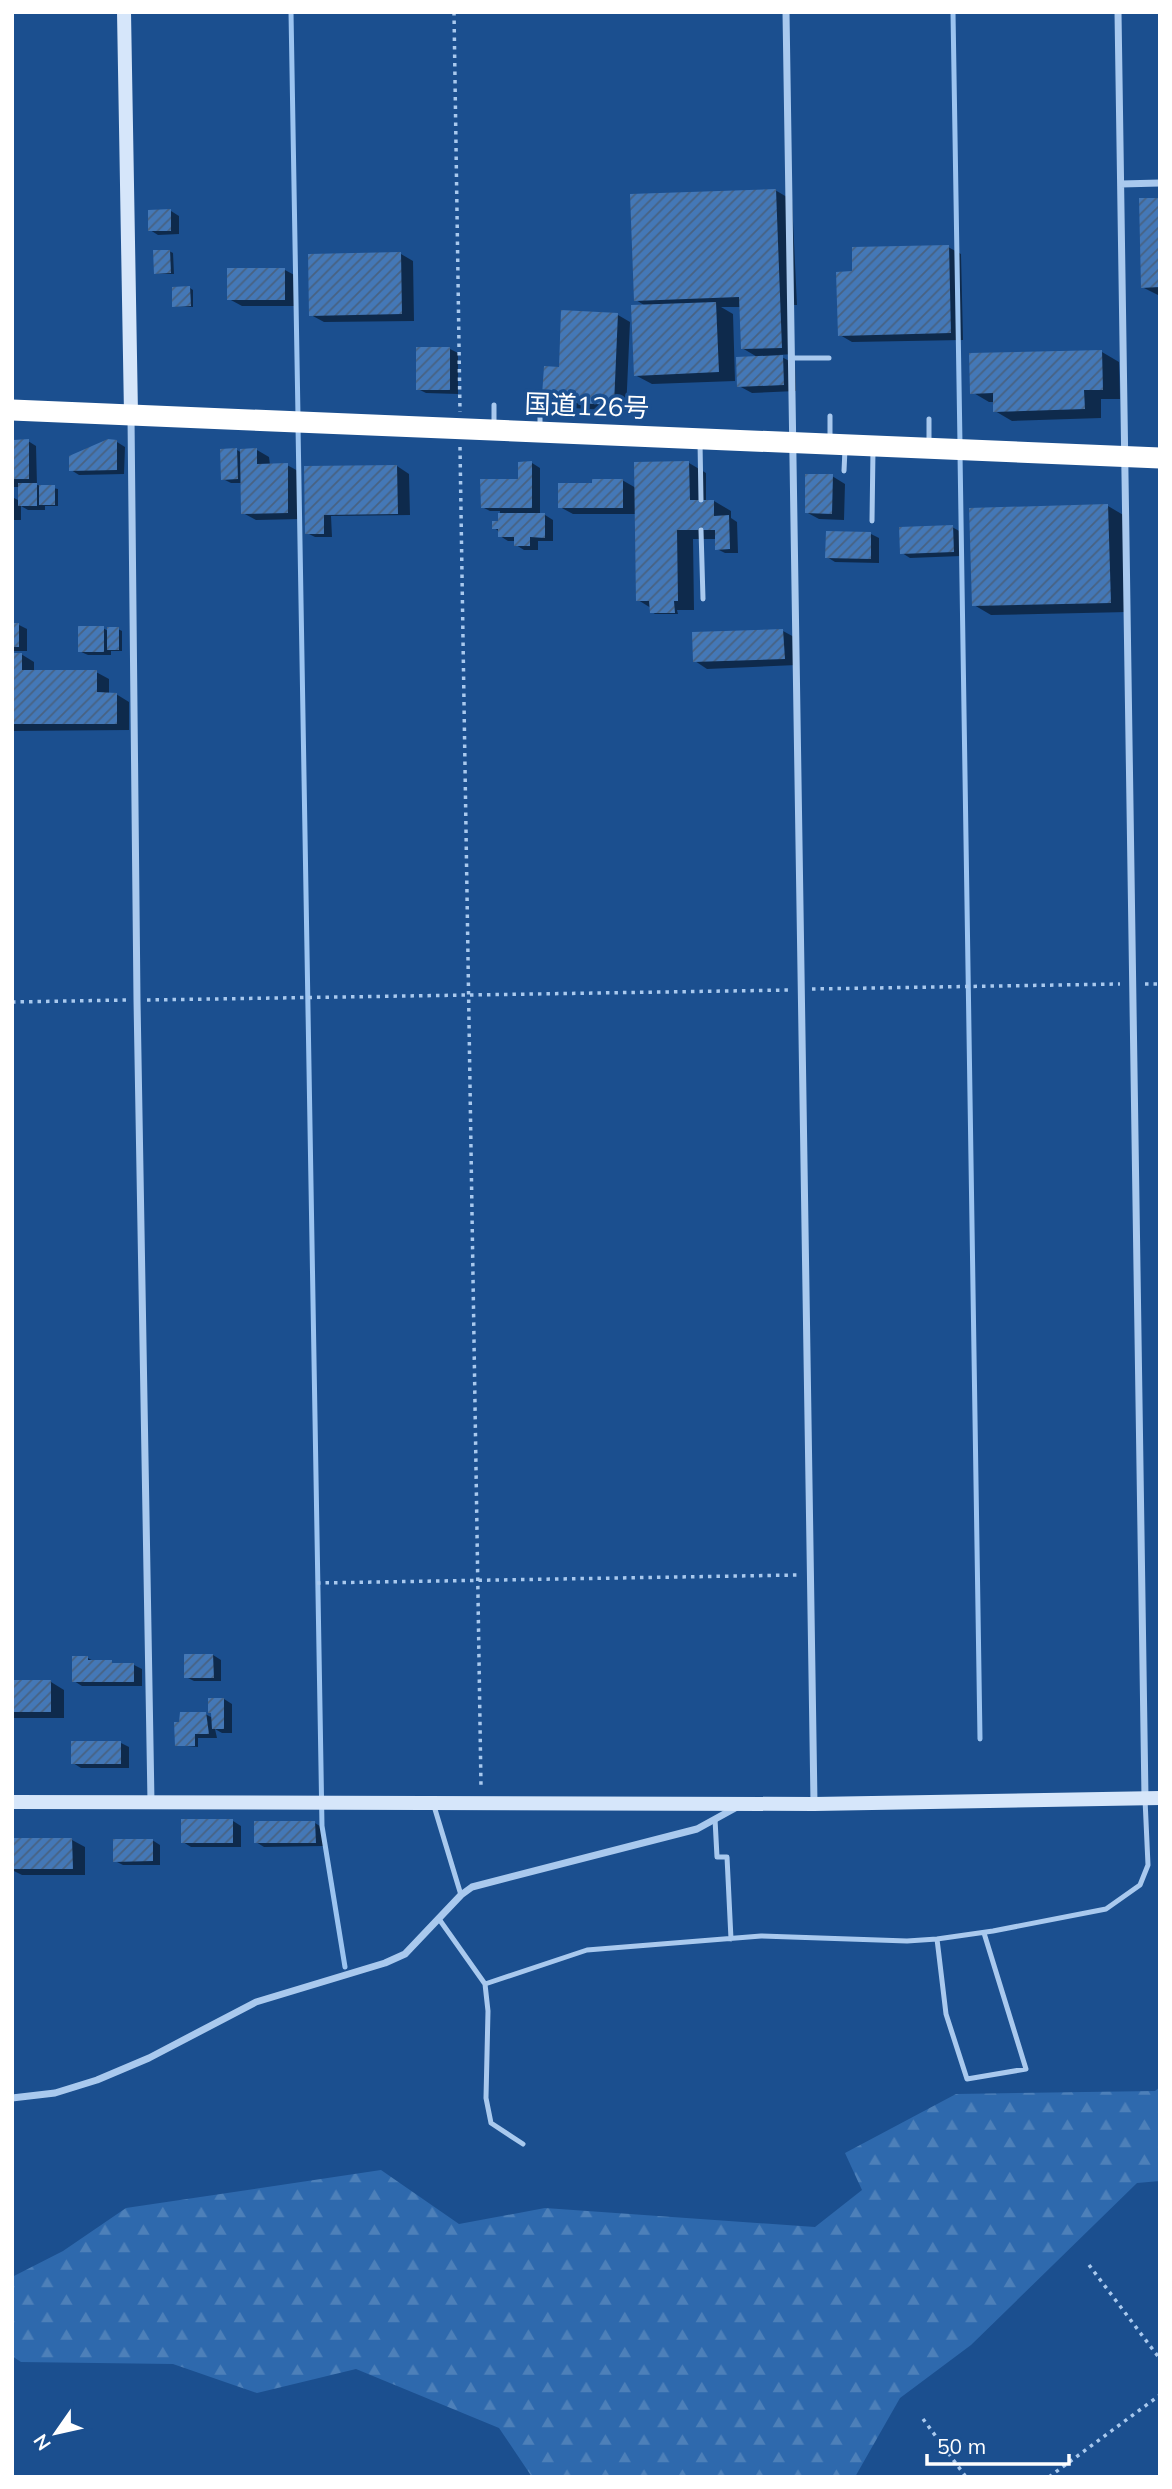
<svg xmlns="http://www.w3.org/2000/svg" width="1172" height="2489" font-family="Mulish,'Noto Sans JP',sans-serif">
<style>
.forest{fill:url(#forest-firs)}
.shadow{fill:#0007}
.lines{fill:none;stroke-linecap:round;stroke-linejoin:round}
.stream{stroke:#9cc4f0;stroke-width:5}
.building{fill:url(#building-hatch)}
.path{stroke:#a9c9ee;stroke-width:3.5;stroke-dasharray:3.5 5;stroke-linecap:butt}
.lane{stroke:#a9c9ee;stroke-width:5}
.street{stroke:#a9c9ee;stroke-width:7}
.secondary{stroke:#d6e6fa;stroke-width:14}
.highway{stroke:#fff;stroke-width:21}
.labels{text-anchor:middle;stroke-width:7;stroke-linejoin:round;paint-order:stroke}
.street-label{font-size:26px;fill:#fff;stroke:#1b4f8f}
</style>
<defs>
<pattern id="forest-firs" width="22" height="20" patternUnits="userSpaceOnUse" patternTransform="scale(1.75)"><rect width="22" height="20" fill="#2e69ad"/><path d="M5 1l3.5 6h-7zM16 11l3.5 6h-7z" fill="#4d80b9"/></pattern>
<pattern id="building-hatch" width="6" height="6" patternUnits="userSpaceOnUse" patternTransform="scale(1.75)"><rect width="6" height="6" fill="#4478b7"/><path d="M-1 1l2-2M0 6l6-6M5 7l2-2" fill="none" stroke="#486282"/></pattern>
</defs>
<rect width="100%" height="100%" fill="#1b4f8f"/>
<path class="forest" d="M1160 2087V2181L1137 2183 971 2345 900 2398 855 2477H532L499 2428 356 2369 257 2393 173 2364 21 2362 12 2356V2277L63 2251 126 2208 381 2170 459 2224 545 2208 815 2227 862 2190 845 2153 956 2094 1155 2091Z"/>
<path class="shadow" d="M775 190 792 200 797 305H792L794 354 778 355 795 364 796 391 752 393 739 386 759 358 742 348 741 307H721L733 314 735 381 652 384 635 375 647 307 636 300Z
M1160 199V296L1142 287Z
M171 211 179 216V234L158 235 150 230Z
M948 247 961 254 963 340 852 342 840 335 854 273Z
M169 251 173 253 174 274H159L156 273Z
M401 254 413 261 414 321 324 322 311 315Z
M285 270 298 277V306H242L229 299Z
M190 288 193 290V307L174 306Z
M618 315 630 322 626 411 571 408 544 395 561 368Z
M450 349 458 353V394L426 393 418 389Z
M1102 352 1119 362 1120 399H1101V418L1012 421 995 411V402H989L972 392Z
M28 441 36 446 37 485 58 489V506H45V510H28L21 506V520H12V497L20 501V487H12V445L15 446Z
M117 442 125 447 124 474 79 475 71 470Z
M237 450 242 453 257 450 269 457 270 465H287L300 472 301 519 256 520 243 513V483H231L223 479Z
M532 463 540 468V515H545L553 520V541H538V550H524L516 545V541H508L500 536V532L494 528 500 522V511H490L482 507 520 481Z
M689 463 706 473V501H714L731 511V518L737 522 738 553H725L717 549V539H693L694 610H677L678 614H655L652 612 651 608 638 600 636 514H573L560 507 594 484 622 480 636 488Z
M397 466 409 474 410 515 331 516 332 537H315L307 533 305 468Z
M832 476 845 484 844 520 819 519 806 512Z
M1108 506 1125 516 1128 612 991 615 974 605Z
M952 527 961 532V556L910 558 902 553Z
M871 534 879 538V563L835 562 827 557Z
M12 625H19L27 629V651H12Z
M103 628 108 631 118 629 122 631V651H111V655H88L79 651Z
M783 631 796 638 797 665 707 669 695 661Z
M12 654H21L34 662V671L96 672 109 679V694H116L129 702V730L12 731Z
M213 1655 221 1660V1681H194L186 1677Z
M88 1658 95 1662 134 1665 142 1669V1686H82L74 1681Z
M12 1682H51L64 1690V1718H12Z
M224 1699 232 1704V1733H222L215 1729 217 1738H198V1747L176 1745 205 1714 213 1718Z
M121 1743 129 1747V1768H81L73 1763Z
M233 1821 241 1826V1847H191L183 1842Z
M315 1823 323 1828V1846L264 1847 256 1842Z
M12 1840H72L85 1847V1875H22L12 1870Z
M152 1840 160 1845V1865H123L115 1861Z"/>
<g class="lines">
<path class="stream" d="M291 12 298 416
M953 12 960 444
M298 426 322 1826 345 1967
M960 454 980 1739"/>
</g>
<path class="building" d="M776 189 782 348 741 349 739 297 634 301 630 194Z
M1139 198H1160V287L1141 288Z
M171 209V231H148V210Z
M949 245 951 333 838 336 836 272 852 271V247Z
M153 250H170L171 273 154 274Z
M401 252 402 314 309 316 308 254Z
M227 268H285V300H227Z
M190 286 191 306 172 307V287Z
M716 302 719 372 634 376 631 305Z
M561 310 618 313 614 405 557 402V396H542L544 366 559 367Z
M416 347H450V390H416Z
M1102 350 1103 390H1084L1085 409 993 412V393L970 394 969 353Z
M783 355 784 385 737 387 736 357Z
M29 439V479H12L13 440Z
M108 439 117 440V470L69 471V456Z
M237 448 238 479 221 480 220 449Z
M257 448V464L288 463V513L241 514 240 449Z
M532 461V508H481L480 479H518V462Z
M689 461 690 500H714V516L729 515 730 549 715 550V530H677L678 601H674L675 613H650L649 601H636L634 462Z
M397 465 398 514 324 515V534H305L304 466Z
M805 474H833L832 514 805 513Z
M592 479H623V508H558V483H592Z
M18 483H37V506H18Z
M39 485H55V505H39Z
M1108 504 1111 603 972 606 969 508Z
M498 513H545V538L530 537V546H514V537H498V529H492V521H498Z
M953 525 954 552 900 554 899 527Z
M826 531 871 532V559L825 558Z
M12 623H19V647H12Z
M78 626H104V652H78Z
M107 627H119V650H107Z
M783 629 785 659 693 662 692 632Z
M12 653H22V670H97V692L117 693V724H12Z
M184 1654H213L214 1678H184Z
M72 1656H88V1660H112V1663H134V1682H72Z
M12 1680H51V1712H12Z
M208 1698H224V1729H212L211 1713H208Z
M180 1712H206L209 1734H195V1746H175L174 1722H179Z
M71 1741H121V1764H71Z
M181 1819H233V1843H181Z
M254 1821H315L316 1843H254Z
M12 1838H72L73 1869H12Z
M113 1839H153V1861L113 1862Z"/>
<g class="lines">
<path class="path" d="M454 12 460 412
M460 447 481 1787
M1145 984H1160
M812 989 1120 984
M147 1000 791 990
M12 1002 126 1000
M317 1583 797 1575
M1089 2265 1160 2359
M923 2419 966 2477
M1049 2477 1160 2395"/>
<path class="lane" d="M792 358H829
M494 405V426
M540 405V427
M830 416V439
M929 419V444
M700 442 701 500
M844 471 845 449
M872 521 873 450
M701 530 703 599
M434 1806 461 1895
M715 1819 717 1857H727L731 1939
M439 1919 485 1984 488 2011 486 2098 491 2123 523 2144
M937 1939 946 2014 967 2079 1026 2069 984 1933
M485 1984 587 1950 761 1936 907 1941 937 1939 993 1931 1106 1909 1140 1885 1148 1865 1145 1799"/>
<path class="street" d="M786 12 814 1803
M1118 12 1145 1798
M1121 184 1160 183
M131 417 137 1000 151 1802
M12 2098 55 2093 97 2080 149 2058 256 2002 385 1963 405 1954 461 1895 472 1887 697 1829 737 1807"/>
<path class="secondary" d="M124 12 131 414
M12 1802 814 1804 1160 1798"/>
<path class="highway" d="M12 410 1160 458"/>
</g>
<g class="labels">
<g class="street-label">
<text transform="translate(587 406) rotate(2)" y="9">国道126号</text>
</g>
</g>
<rect width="1172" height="2489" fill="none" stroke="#ffffff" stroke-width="28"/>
<g transform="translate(56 2433) rotate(236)" stroke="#1b4f8f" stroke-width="5" paint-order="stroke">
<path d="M0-5L12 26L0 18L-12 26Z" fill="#ffffff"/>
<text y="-10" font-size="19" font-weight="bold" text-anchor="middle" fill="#ffffff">N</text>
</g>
<path d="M927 2454v10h142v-10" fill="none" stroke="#ffffff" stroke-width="3.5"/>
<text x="937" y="2454" font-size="21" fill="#ffffff" stroke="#1b4f8f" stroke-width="5" paint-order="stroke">50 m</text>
</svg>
